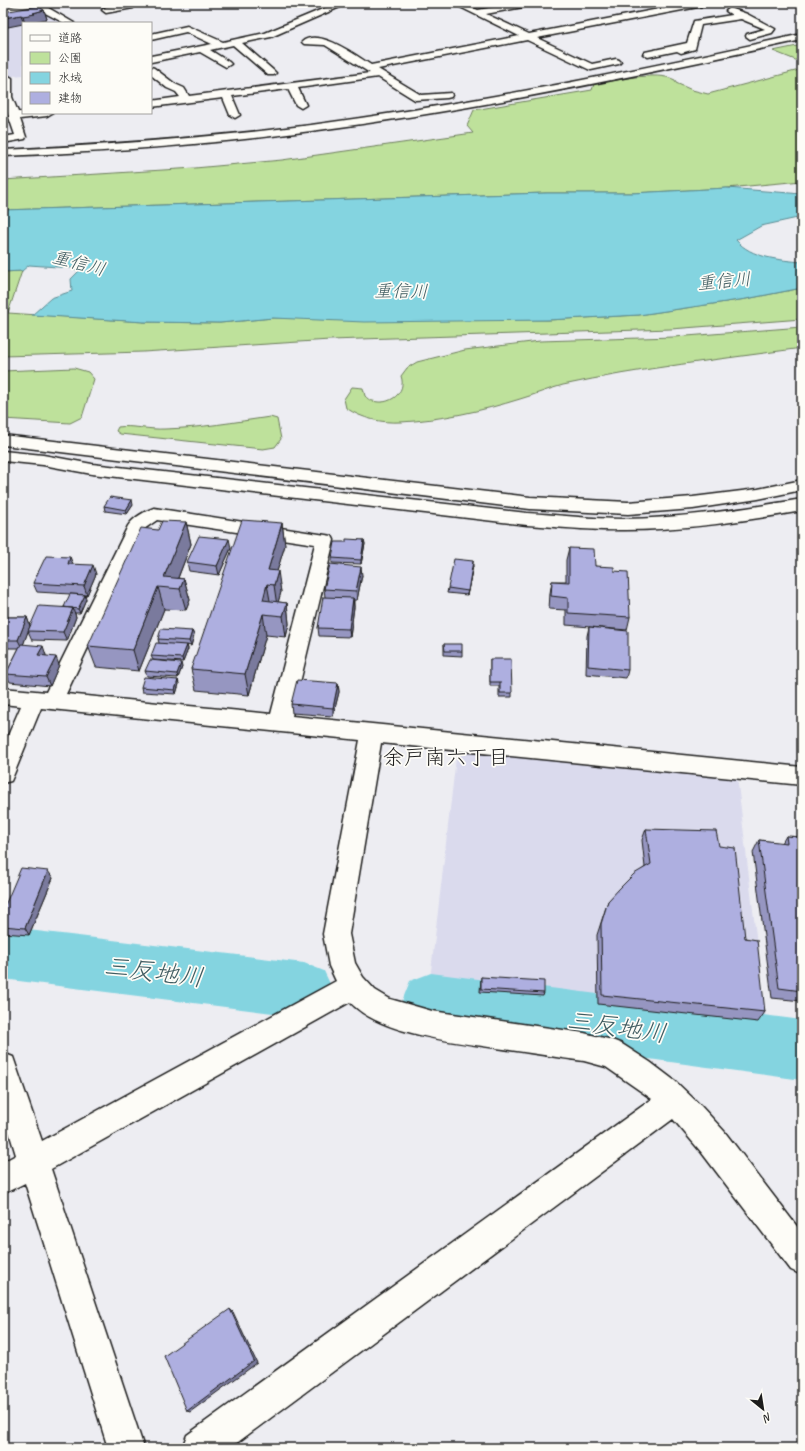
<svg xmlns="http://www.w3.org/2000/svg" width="805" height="1451" font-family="Caveat,'Klee One',sans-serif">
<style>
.built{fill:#dadaed}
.green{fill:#bee19b;stroke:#6d7e5c}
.water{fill:#84d4e0;stroke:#5a8a92}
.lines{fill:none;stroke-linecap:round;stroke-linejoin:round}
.river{fill:#84d4e0;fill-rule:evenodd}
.minor-casing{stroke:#1c1c1c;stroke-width:3}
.major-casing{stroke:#1c1c1c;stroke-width:3}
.minor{fill:#fdfcf7;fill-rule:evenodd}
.major{fill:#fdfcf7;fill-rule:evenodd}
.wall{fill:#9696c1;stroke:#1c1c1c}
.shaded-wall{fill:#7a7a9d;stroke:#1c1c1c}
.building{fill:#aeafe0;stroke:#1c1c1c}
.labels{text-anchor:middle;stroke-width:3.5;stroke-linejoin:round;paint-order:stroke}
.far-water-label{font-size:18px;font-style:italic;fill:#405c61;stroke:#fdfcf7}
.neighbourhood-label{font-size:21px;fill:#1c1c1c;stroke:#fdfcf7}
.near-water-label{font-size:25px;font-style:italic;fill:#405c61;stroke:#fdfcf7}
</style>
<rect width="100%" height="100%" fill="#ededf2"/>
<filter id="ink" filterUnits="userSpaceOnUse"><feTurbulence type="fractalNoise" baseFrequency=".025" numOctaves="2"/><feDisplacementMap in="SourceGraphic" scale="8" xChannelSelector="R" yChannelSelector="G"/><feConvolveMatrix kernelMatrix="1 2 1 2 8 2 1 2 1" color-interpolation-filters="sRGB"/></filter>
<g filter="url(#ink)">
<path class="built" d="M34 8 66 23H23V75L3 77V13Z
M457 749 737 776 767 1028 429 988Z"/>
<path class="green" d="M802 45V181L727 188 632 193H546L3 210V180L195 168 282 160 473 133 467 126 474 110 592 90 594 84C615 81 656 70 675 80L676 83 692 90 708 94 799 70 798 61 773 51Z
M22 271 8 313 144 322 220 323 273 318 548 320 639 315 746 299 802 288V319L671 329 330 340 143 352 3 356V272Z
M802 327V348C722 359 641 368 563 385 548 389 534 395 520 399 482 411 440 420 401 422 381 423 363 419 346 408L344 399 352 387 363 388 365 396C367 398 370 401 373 401 389 406 407 393 401 376L407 368 417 362 465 350 540 341 674 337Z
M74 368 88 372 94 379 82 417 70 423 3 419V371Z
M270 417 277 419 281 439 275 447 263 449 120 434 116 431 118 427C131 425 150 430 165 429 200 428 235 422 270 417Z"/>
<path class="water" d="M727 188 802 194V217L761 226 736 240C751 258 780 260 802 262V288L746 299 639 315 548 320 364 322 273 318 220 323 144 322 32 315 51 298 72 291 71 279 79 271 72 268 29 265 22 271 3 272V210L546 193H632Z"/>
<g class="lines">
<path class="river" d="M3 927 304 963 324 971 333 990 324 1009 304 1017 3 979Z
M431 973 802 1020V1080L431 1029 410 1021 402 1001 410 981Z"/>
<defs>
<path id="minor" d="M35 3H40L74 23H64L34 7 33 5Z
M130 3 133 4 134 6 133 8 106 13 102 10 106 7Z
M337 3H349L271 37 242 43 274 71 276 73 274 75H268L233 45 210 50 229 62 231 64 226 67 200 52 151 62V56L212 44 186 32 151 40V34L187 26 223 42 265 33Z
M452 3H463L478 10 515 3H532L528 6 486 14 529 34 690 3H707L703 6 537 38 592 64 616 59 619 60 621 62 619 64 591 70 588 69 527 40 378 69 421 95 451 93 452 95 451 97 447 98 415 100 378 77 298 88 306 105 301 108 296 105 288 89 232 96 240 115 235 118 230 115 223 98 151 107V101L180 97 176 92 167 88 151 75V67L154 68 175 84 184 88 189 96 370 73 325 45 304 44 302 42C318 27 357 56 371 65L519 36Z
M730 8 747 14 775 29 772 33 750 39 746 36 747 34 765 29 741 19 701 25 695 49 681 53 677 51 648 57 643 54 645 52 687 43 694 21 732 15 726 11Z
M802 34V40C640 75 476 110 311 131 209 145 106 152 3 156V150C106 145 209 138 311 125 476 103 639 70 802 34Z
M7 75 12 78V97L18 112 52 113 47 116 20 119 26 137 25 139 3 143V137L15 135 3 100V77Z
M3 435 530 497 628 502 693 497 758 489 802 480V490L758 499 693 509 628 514 530 509 3 445Z
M3 451 43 455 92 464 527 513C559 515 592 519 624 519 684 518 743 509 802 499V511C743 521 684 530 624 530 592 531 559 527 527 525L92 474 43 465 3 461Z
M154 508 332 536 334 540 292 716 802 767V785L381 743 349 934 355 963 363 977 375 990 390 999 432 1011 584 1033 612 1040 622 1044 650 1062 675 1081 700 1105 724 1131 802 1233V1275L791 1270 702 1153 673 1119 230 1448H182L187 1435 652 1099 606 1067 584 1061C555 1057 526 1052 496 1048 455 1042 379 1034 350 1002L51 1169 144 1448H108L25 1183 3 1194V1162L16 1155 3 1112V1053L13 1057 42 1141 336 981 329 966 323 934 360 740 41 708 14 774 11 781 3 783V747L21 706 3 704V688L46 692 128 526C133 518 145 511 154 508ZM157 520 315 544 271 714 66 694 144 529Z"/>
<path id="major" d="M32 3H50L46 6 3 14V8Z"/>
</defs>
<use href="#minor" class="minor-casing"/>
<use href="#major" class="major-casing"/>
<use href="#minor" class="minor"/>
<use href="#major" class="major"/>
</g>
<path class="wall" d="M44 10 47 19 37 21 38 23H23L3 12Z
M133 505 127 514 105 511 104 506Z
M186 522 191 544 178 578 184 579 190 600 186 610 164 609 139 671 96 667 88 646 158 530Z
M282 523 285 545 277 571 281 592 278 602 287 603 289 624 286 637 266 635 249 695 196 690 191 669Z
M364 540 365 544 361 564 332 563V558L346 542Z
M231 548 219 575 189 571 187 562Z
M569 548 595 566 614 571 630 617 627 630 566 625V610L549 609 550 593 552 581H566V560Z
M73 564 96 574 87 595 37 592 33 583Z
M473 566 467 595 447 593 448 588Z
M362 575 357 600H354V607L350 637 319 636 318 628 325 597 324 589Z
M85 595 86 599 80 613H75L76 617 67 641 32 640 28 631 23 645 46 655V656L59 665 50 686 10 682 6 674 19 648H3V613H4L6 617H27L30 626 64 607Z
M589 627 628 670 626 678 586 674 587 636Z
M192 631 194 635 191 646 187 645 188 649 183 662 153 660 151 656 159 643 158 639Z
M444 644 462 651V656L444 655Z
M490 659 512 693V697H499V686H490Z
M182 667 178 678 147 676 145 671Z
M178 680 179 684 176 694 142 692 141 687Z
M338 683 339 692 333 716 292 713 291 704Z
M646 829 719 846 745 938 765 1012 758 1022 598 1004 597 935 608 901 645 867 642 840Z
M786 836 802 837V1001L772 998 753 852 759 840 782 843Z
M53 878 29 935 3 933V926Z
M481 977 544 993 543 996 480 992Z"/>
<path class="shaded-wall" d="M44 10 47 19 37 21 38 23H25L23 16 33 13Z
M21 15 24 23H23V24L3 28V18Z
M132 500 133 505 127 514 126 510Z
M186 522 191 544 174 588 164 577Z
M282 523 285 545 273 585 268 570Z
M229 539 231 548 219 575 217 566Z
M364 540 365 544 361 564V560Z
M70 557 74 566 68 564Z
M473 561V566L467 595 468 591Z
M93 565 96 574 87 595 84 586Z
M361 567 362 575 357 600 356 591Z
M278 571 281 592 277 606 274 585Z
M184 579 190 600 186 610 180 589Z
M267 584 271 606 263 600Z
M158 587 164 609 139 671 133 650Z
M85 595 86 599 80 613 78 609Z
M353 598 354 607 350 637 349 629Z
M287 603 289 624 286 637 283 616Z
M73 608 76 617 67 641 63 632Z
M4 613 8 621 3 619Z
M263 614 266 635 249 695 245 674Z
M27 617 30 626 22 648 18 640Z
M192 631 194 635 191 646 189 641Z
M187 645 188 649 183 662 182 658Z
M43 646 46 655 42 664 38 655Z
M56 657 59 665 50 686 46 677Z
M181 663 182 667 178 678 177 674Z
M178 680 179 684 176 694 175 690Z
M338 683 339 692 333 716V708Z
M48 871 53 878 29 935 25 928Z
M230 1309 233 1312 257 1363 190 1412 187 1411Z"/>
<path class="building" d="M38 6 44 10 33 13 35 14 23 16 21 15 3 18V12Z
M110 497 132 500 126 510 104 506Z
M242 520 282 523 268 570 278 571 274 585 267 584 263 600 287 603 283 616 263 614 245 674 191 669Z
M162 521 186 522 164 577 184 579 180 589 158 587 133 650 88 646 141 528 158 530Z
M199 536 229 539 217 566 187 562Z
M346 539 364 540 361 560 332 558 335 542H346Z
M569 548 594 549 595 566 614 567V571L628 572 630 617 568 613V598L551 596 552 581 569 582Z
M46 556 70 557 68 564 93 565 84 586 33 583Z
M454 559 473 561 468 591 448 588Z
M330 564 361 567 356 591 324 589Z
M70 594 85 595 78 609 64 607Z
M323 597 353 598 349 629 318 628Z
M39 606 73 608 63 632 28 631Z
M3 617H27L18 640H3Z
M589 627 628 631V670L588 666Z
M161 629 192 631 189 641 158 639Z
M156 643 187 645 182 658 151 656Z
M21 644 43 646 38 655 56 657 46 677 6 674Z
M444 644H462V651H445Z
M490 659H511L512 693H500V682H490Z
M150 660 181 663 177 674 145 671Z
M144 677 178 680 175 690 141 687Z
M297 680 338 683 333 708 291 704Z
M646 829 716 831 719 846 735 848 745 938 757 940 765 1012 602 995 601 924 608 901 619 889 634 874 651 864Z
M786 836 802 837V991L779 988 759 840 787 843Z
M21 868 48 871 25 928 3 926V910Z
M481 977 544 981V993L481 989Z
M230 1309 254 1361 187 1411 164 1356Z"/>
</g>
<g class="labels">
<g class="far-water-label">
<text transform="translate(79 263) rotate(15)" y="6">重信川</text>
<text transform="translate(724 281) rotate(-5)" y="6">重信川</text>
<text transform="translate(401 291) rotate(1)" y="6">重信川</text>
</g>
<g class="neighbourhood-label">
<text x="446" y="764">余戸南六丁目</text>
</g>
<g class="near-water-label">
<text transform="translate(154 971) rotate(7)" y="9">三反地川</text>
<text transform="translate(617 1026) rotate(8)" y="9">三反地川</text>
</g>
</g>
<rect width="805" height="1451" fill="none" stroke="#fdfcf7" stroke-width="16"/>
<rect x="8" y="8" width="789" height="1435" fill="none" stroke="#1c1c1c" stroke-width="1.5" filter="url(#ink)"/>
<rect x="22" y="22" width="130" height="92" fill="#fdfcf7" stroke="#a3a29f"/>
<rect x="30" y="35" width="20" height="6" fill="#fdfcf7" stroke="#a3a29f"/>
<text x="58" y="42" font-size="12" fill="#1c1c1c">道路</text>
<rect x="30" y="52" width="20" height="12" fill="#bee19b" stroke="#a3a29f"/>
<text x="58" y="62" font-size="12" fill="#1c1c1c">公園</text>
<rect x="30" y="72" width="20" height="12" fill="#84d4e0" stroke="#a3a29f"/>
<text x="58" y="82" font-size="12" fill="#1c1c1c">水域</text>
<rect x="30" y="92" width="20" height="12" fill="#aeafe0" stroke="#a3a29f"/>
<text x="58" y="102" font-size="12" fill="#1c1c1c">建物</text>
<g transform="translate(763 1409) rotate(150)" stroke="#fdfcf7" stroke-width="3" paint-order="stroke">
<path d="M0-3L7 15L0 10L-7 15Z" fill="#1c1c1c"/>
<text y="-6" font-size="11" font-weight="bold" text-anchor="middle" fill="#1c1c1c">N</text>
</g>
</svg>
